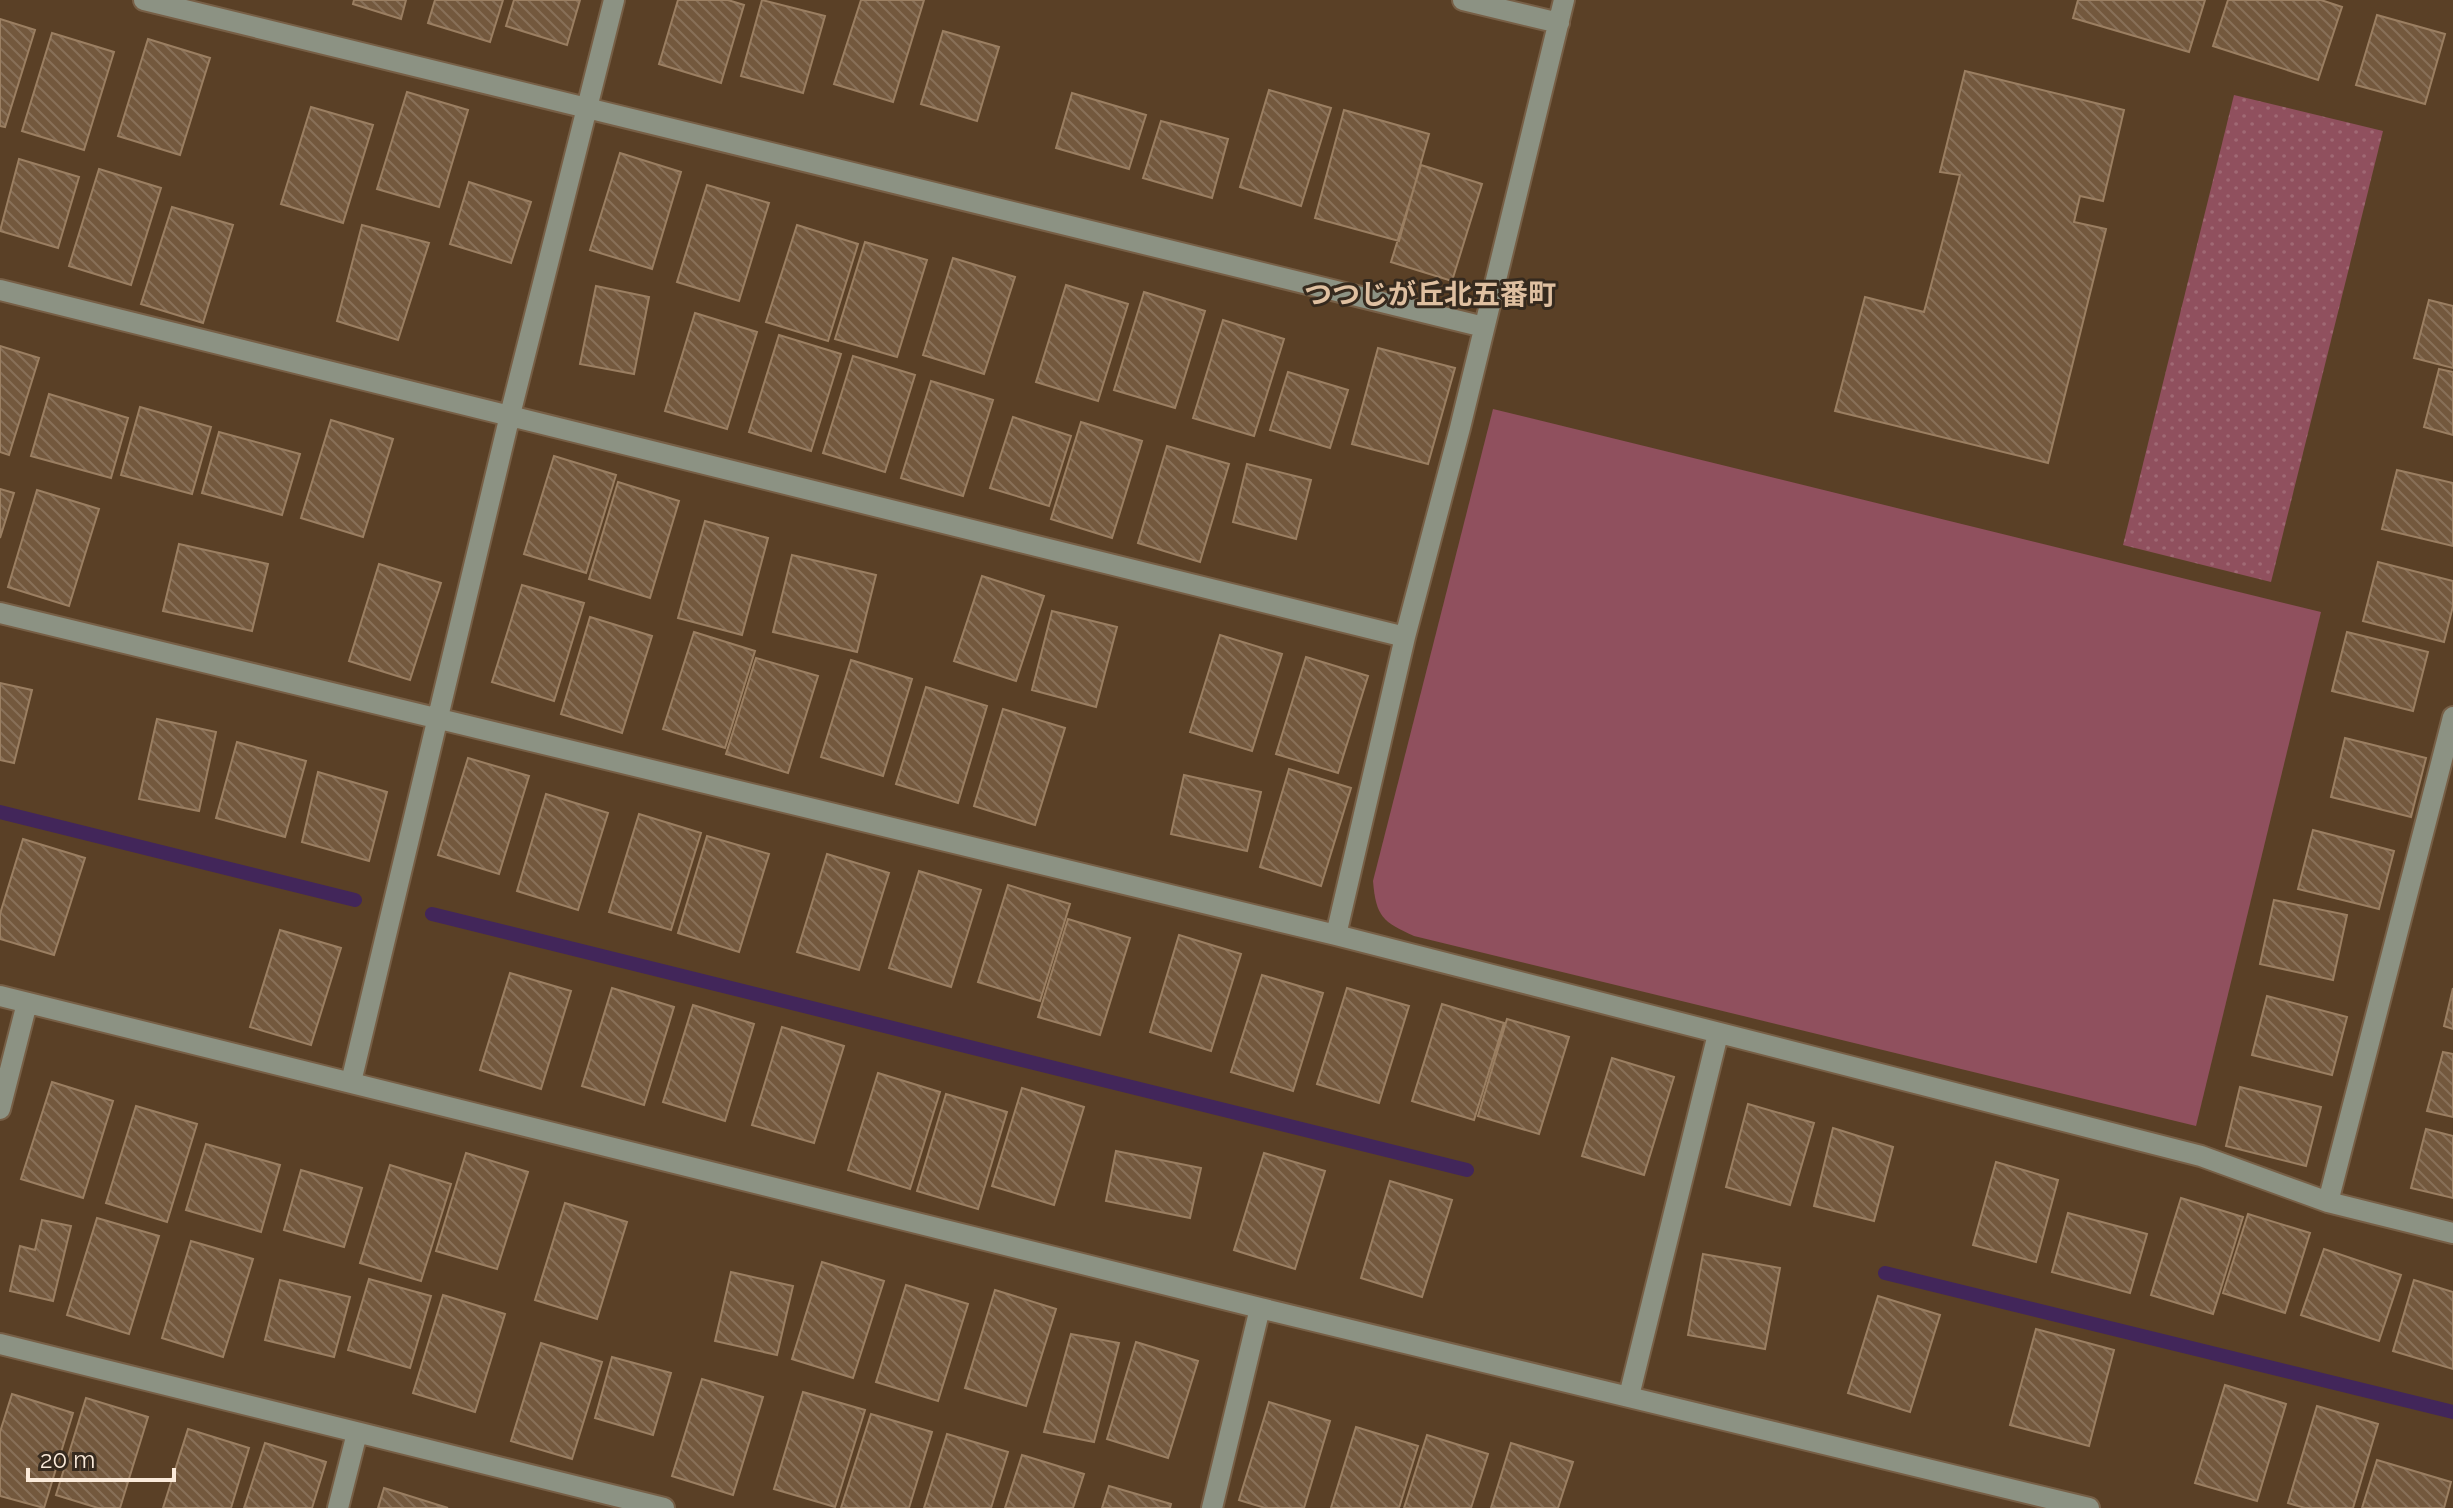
<svg xmlns="http://www.w3.org/2000/svg" width="2453" height="1508" font-family="Raleway,'Noto Sans JP',sans-serif">
<style>
.grass{fill:#90505e}
.park{fill:url(#park-dots)}
.lines{fill:none;stroke-linecap:round;stroke-linejoin:round}
.stream{stroke:#42265a;stroke-width:14}
.building{fill:url(#building-back-hatch);stroke:#9b7f62;stroke-width:2}
.minor-casing{stroke:#775f46;stroke-width:24}
.minor{stroke:#8c9283;stroke-width:20}
.labels{text-anchor:middle;stroke-width:6;stroke-linejoin:round;paint-order:stroke}
.quarter-label{font-size:28px;font-weight:bold;fill:#dfc0a1;stroke:#362a1e}
</style>
<defs>
<pattern id="park-dots" width="8" height="8" patternUnits="userSpaceOnUse" patternTransform="scale(2)"><rect width="8" height="8" fill="#90505e"/><path d="M2 2h.1M6 6h.1" fill="none" stroke="#a06974" stroke-width="1.8" stroke-linecap="round"/></pattern>
<pattern id="building-back-hatch" width="6" height="6" patternUnits="userSpaceOnUse" patternTransform="scale(2)"><rect width="6" height="6" fill="#73583d"/><path d="M-1 5l2 2M0 0l6 6M5-1l2 2" fill="none" stroke="#887058"/></pattern>
</defs>
<rect width="100%" height="100%" fill="#5a4026"/>
<path class="grass" d="M1493 409 2321 612 2196 1126 1414 936C1383 922 1376 917 1373 881Z"/>
<path class="park" d="M2234 95 2383 131 2271 582 2123 545Z"/>
<g class="lines">
<path class="stream" d="M0 812 355 900
M432 914 1467 1170
M1885 1273 2453 1412"/>
</g>
<path class="building" d="M354 0H406L401 19 353 4Z
M435 0H503L490 42 428 23Z
M514 0H580L567 45 506 26Z
M678 0H728L744 5 721 83 659 64Z
M762 0 825 16 803 93 741 76Z
M861 0H924L893 102 834 84Z
M2078 0H2205L2189 52 2073 18Z
M2228 0H2321L2342 7 2318 80 2213 46Z
M2377 15 2445 34 2425 104 2356 85Z
M0 19 35 30 5 127 0 126Z
M943 31 999 47 977 121 921 104Z
M52 33 114 52 84 150 22 131Z
M148 39 210 58 180 155 118 136Z
M1965 71 2124 110 2103 201 2080 196 2074 222 2106 229 2048 463 1835 411 1865 297 1924 312 1960 175 1940 172Z
M1965 71 2124 110 2103 201 2080 196 2074 222 2106 229 2048 463 1835 411 1865 297 1924 312 1960 175 1940 172Z
M1269 90 1331 108 1301 206 1240 187Z
M407 92 468 110 439 207 377 189Z
M1072 93 1146 115 1129 169 1056 148Z
M311 107 373 125 343 223 281 204Z
M1344 110 1429 134 1399 241 1315 218Z
M1161 121 1228 139 1212 198 1143 178Z
M620 153 681 172 652 269 590 250Z
M19 159 79 177 58 248 0 231Z
M1421 165 1482 184 1452 281 1391 262Z
M99 169 161 188 131 285 69 266Z
M469 182 531 202 511 263 450 244Z
M707 185 769 203 739 301 677 282Z
M172 207 233 225 203 323 141 304Z
M362 225 429 243 398 340 337 321Z
M797 225 858 244 828 341 766 322Z
M865 242 927 260 897 357 835 339Z
M953 258 1015 277 984 374 923 355Z
M1066 285 1128 304 1098 401 1036 382Z
M596 286 649 297 634 374 580 364Z
M1144 292 1205 311 1175 408 1114 390Z
M2429 300 2453 306V368L2414 358Z
M695 313 757 332 727 429 665 411Z
M1223 320 1284 339 1254 436 1193 418Z
M779 335 841 354 811 451 749 432Z
M0 346 39 358 9 455 0 452Z
M1378 348 1455 368 1428 464 1352 444Z
M853 356 915 375 885 472 823 453Z
M2439 369 2453 372V435L2424 427Z
M1288 372 1348 390 1330 448 1270 430Z
M931 381 993 400 963 496 901 478Z
M49 394 128 418 111 478 31 456Z
M140 407 211 427 192 494 121 475Z
M1013 417 1071 436 1049 506 990 488Z
M331 420 393 439 363 537 301 518Z
M1081 422 1142 441 1112 538 1051 519Z
M219 432 300 454 282 515 202 493Z
M1167 446 1229 464 1200 562 1138 543Z
M554 456 616 475 586 573 524 554Z
M1247 464 1311 480 1296 539 1233 522Z
M2397 470 2453 483V546L2382 529Z
M618 482 679 501 650 598 589 579Z
M0 489 14 493 0 538Z
M37 490 99 509 69 606 8 587Z
M705 521 768 538 742 635 678 618Z
M179 544 268 564 252 631 163 611Z
M792 555 876 575 857 652 773 632Z
M2378 562 2453 581V606L2444 642 2363 621Z
M379 564 441 583 410 680 349 661Z
M982 576 1044 596 1016 681 954 661Z
M522 585 584 603 554 701 492 682Z
M1052 611 1117 627 1096 707 1032 690Z
M590 617 652 636 622 733 561 714Z
M694 632 755 651 725 748 663 729Z
M2347 632 2428 652 2413 711 2332 691Z
M1220 635 1282 654 1252 751 1190 732Z
M1306 657 1368 676 1338 773 1276 754Z
M756 658 818 676 788 773 726 754Z
M851 660 912 679 883 776 821 757Z
M0 683 32 690 14 763 0 760Z
M926 687 987 706 958 803 896 784Z
M1003 709 1065 728 1035 825 974 806Z
M157 719 216 732 199 811 139 799Z
M2345 738 2426 758 2411 817 2331 797Z
M237 742 306 761 285 837 216 818Z
M468 758 529 776 499 874 438 855Z
M1289 769 1351 788 1321 886 1260 867Z
M318 772 387 792 369 861 302 842Z
M1184 775 1261 792 1247 851 1171 834Z
M546 794 608 813 578 910 517 891Z
M639 814 701 833 671 930 609 912Z
M2313 830 2394 851 2379 909 2298 889Z
M707 836 769 854 739 952 678 933Z
M23 839 85 858 54 955 0 939V914Z
M827 854 889 873 859 970 797 952Z
M919 871 981 890 951 987 889 968Z
M1008 885 1070 904 1040 1001 978 982Z
M2274 900 2347 915 2333 980 2260 964Z
M1068 919 1130 938 1100 1035 1038 1017Z
M280 930 341 948 311 1045 250 1027Z
M1179 935 1241 954 1211 1051 1150 1032Z
M510 973 571 991 541 1089 480 1070Z
M1262 975 1323 993 1293 1091 1231 1072Z
M612 988 674 1007 644 1105 582 1086Z
M1347 988 1409 1006 1379 1103 1317 1084Z
M2453 988V1029L2444 1026Z
M2267 996 2347 1017 2332 1075 2252 1055Z
M1442 1004 1504 1023 1474 1120 1412 1101Z
M693 1005 754 1024 725 1121 663 1102Z
M1507 1019 1569 1037 1539 1134 1478 1116Z
M782 1027 844 1046 814 1143 752 1125Z
M2443 1052 2453 1054V1117L2427 1111Z
M1612 1058 1674 1077 1644 1175 1582 1156Z
M878 1073 940 1092 910 1189 848 1170Z
M52 1082 113 1101 83 1198 21 1179Z
M2240 1087 2321 1107 2306 1166 2226 1146Z
M1022 1088 1084 1107 1054 1205 992 1186Z
M946 1094 1007 1112 978 1209 917 1191Z
M1748 1104 1814 1123 1790 1205 1726 1187Z
M136 1106 197 1124 167 1222 106 1203Z
M1833 1128 1893 1147 1874 1221 1814 1206Z
M2426 1129 2453 1136V1198L2411 1188Z
M206 1144 280 1165 261 1232 186 1210Z
M1116 1151 1201 1168 1190 1218 1106 1201Z
M466 1153 528 1172 497 1269 436 1251Z
M1264 1153 1325 1171 1295 1269 1234 1250Z
M1996 1162 2058 1180 2036 1262 1973 1245Z
M390 1165 451 1184 421 1281 360 1263Z
M301 1170 362 1188 344 1247 284 1230Z
M1390 1181 1452 1200 1422 1297 1361 1278Z
M2181 1198 2243 1217 2213 1314 2151 1295Z
M565 1203 627 1222 597 1319 535 1300Z
M2068 1213 2147 1234 2130 1293 2052 1272Z
M2248 1214 2310 1233 2285 1313 2223 1293Z
M97 1218 159 1236 129 1334 67 1315Z
M42 1220 71 1226 53 1301 10 1291 20 1246 35 1250Z
M191 1241 253 1259 223 1357 162 1338Z
M2324 1249 2401 1275 2379 1341 2301 1315Z
M1703 1254 1780 1268 1765 1349 1688 1335Z
M822 1262 884 1281 853 1378 792 1359Z
M731 1272 793 1286 777 1355 715 1341Z
M369 1279 431 1296 410 1368 348 1350Z
M280 1280 350 1297 334 1357 265 1340Z
M2414 1280 2453 1292V1369L2393 1351Z
M906 1285 968 1304 938 1401 876 1382Z
M995 1290 1056 1309 1026 1406 965 1388Z
M443 1295 505 1314 475 1412 413 1393Z
M1878 1296 1940 1315 1910 1412 1848 1393Z
M2036 1329 2114 1350 2089 1446 2010 1425Z
M1071 1334 1119 1343 1094 1442 1044 1432Z
M1136 1342 1198 1361 1168 1458 1107 1439Z
M541 1343 602 1362 572 1459 511 1441Z
M612 1357 671 1373 653 1435 595 1418Z
M702 1379 763 1397 733 1495 672 1476Z
M2225 1385 2286 1404 2257 1501 2195 1483Z
M803 1392 865 1410 835 1507 774 1489Z
M12 1394 73 1413 44 1508 0 1496V1432Z
M86 1398 148 1417 120 1508H98L56 1495Z
M1269 1402 1330 1421 1304 1508H1265L1239 1500Z
M2317 1406 2378 1424 2353 1508H2305L2288 1503Z
M871 1414 932 1432 909 1508H841Z
M1356 1427 1418 1446 1399 1508H1331Z
M188 1429 249 1448 231 1508H163Z
M947 1434 1008 1452 991 1508H924Z
M1427 1435 1488 1454 1471 1508H1404Z
M265 1443 326 1462 312 1508H244Z
M1511 1443 1573 1462 1558 1508H1491Z
M1022 1455 1084 1474 1073 1508H1005Z
M2377 1460 2451 1482 2444 1508H2362Z
M1109 1486 1171 1504 1170 1508H1102Z
M384 1488 448 1508H378Z"/>
<g class="lines">
<defs>
<path id="minor" d="M144 0 1484 327
M1463 0 1559 23
M0 290 1405 637
M0 613 1336 935 2201 1156 2328 1202 2453 1233
M1336 935 1405 637 1460 428 1564 0
M0 996 1260 1308 2089 1508
M351 1082 510 415 614 0
M0 1109 27 1003
M2328 1202 2453 717
M0 1344 664 1508
M1629 1396 1718 1034
M338 1508 357 1433
M1212 1508 1260 1308"/>
</defs>
<use href="#minor" class="minor-casing"/>
<use href="#minor" class="minor"/>
</g>
<g class="labels">
<g class="quarter-label">
<text x="1430" y="304">つつじが丘北五番町</text>
</g>
</g>
<path d="M28 1468v12h146v-12" fill="none" stroke="#faeada" stroke-width="4"/>
<text x="40" y="1468" font-size="24" fill="#faeada" stroke="#362a1e" stroke-width="6" paint-order="stroke">20 m</text>
</svg>
